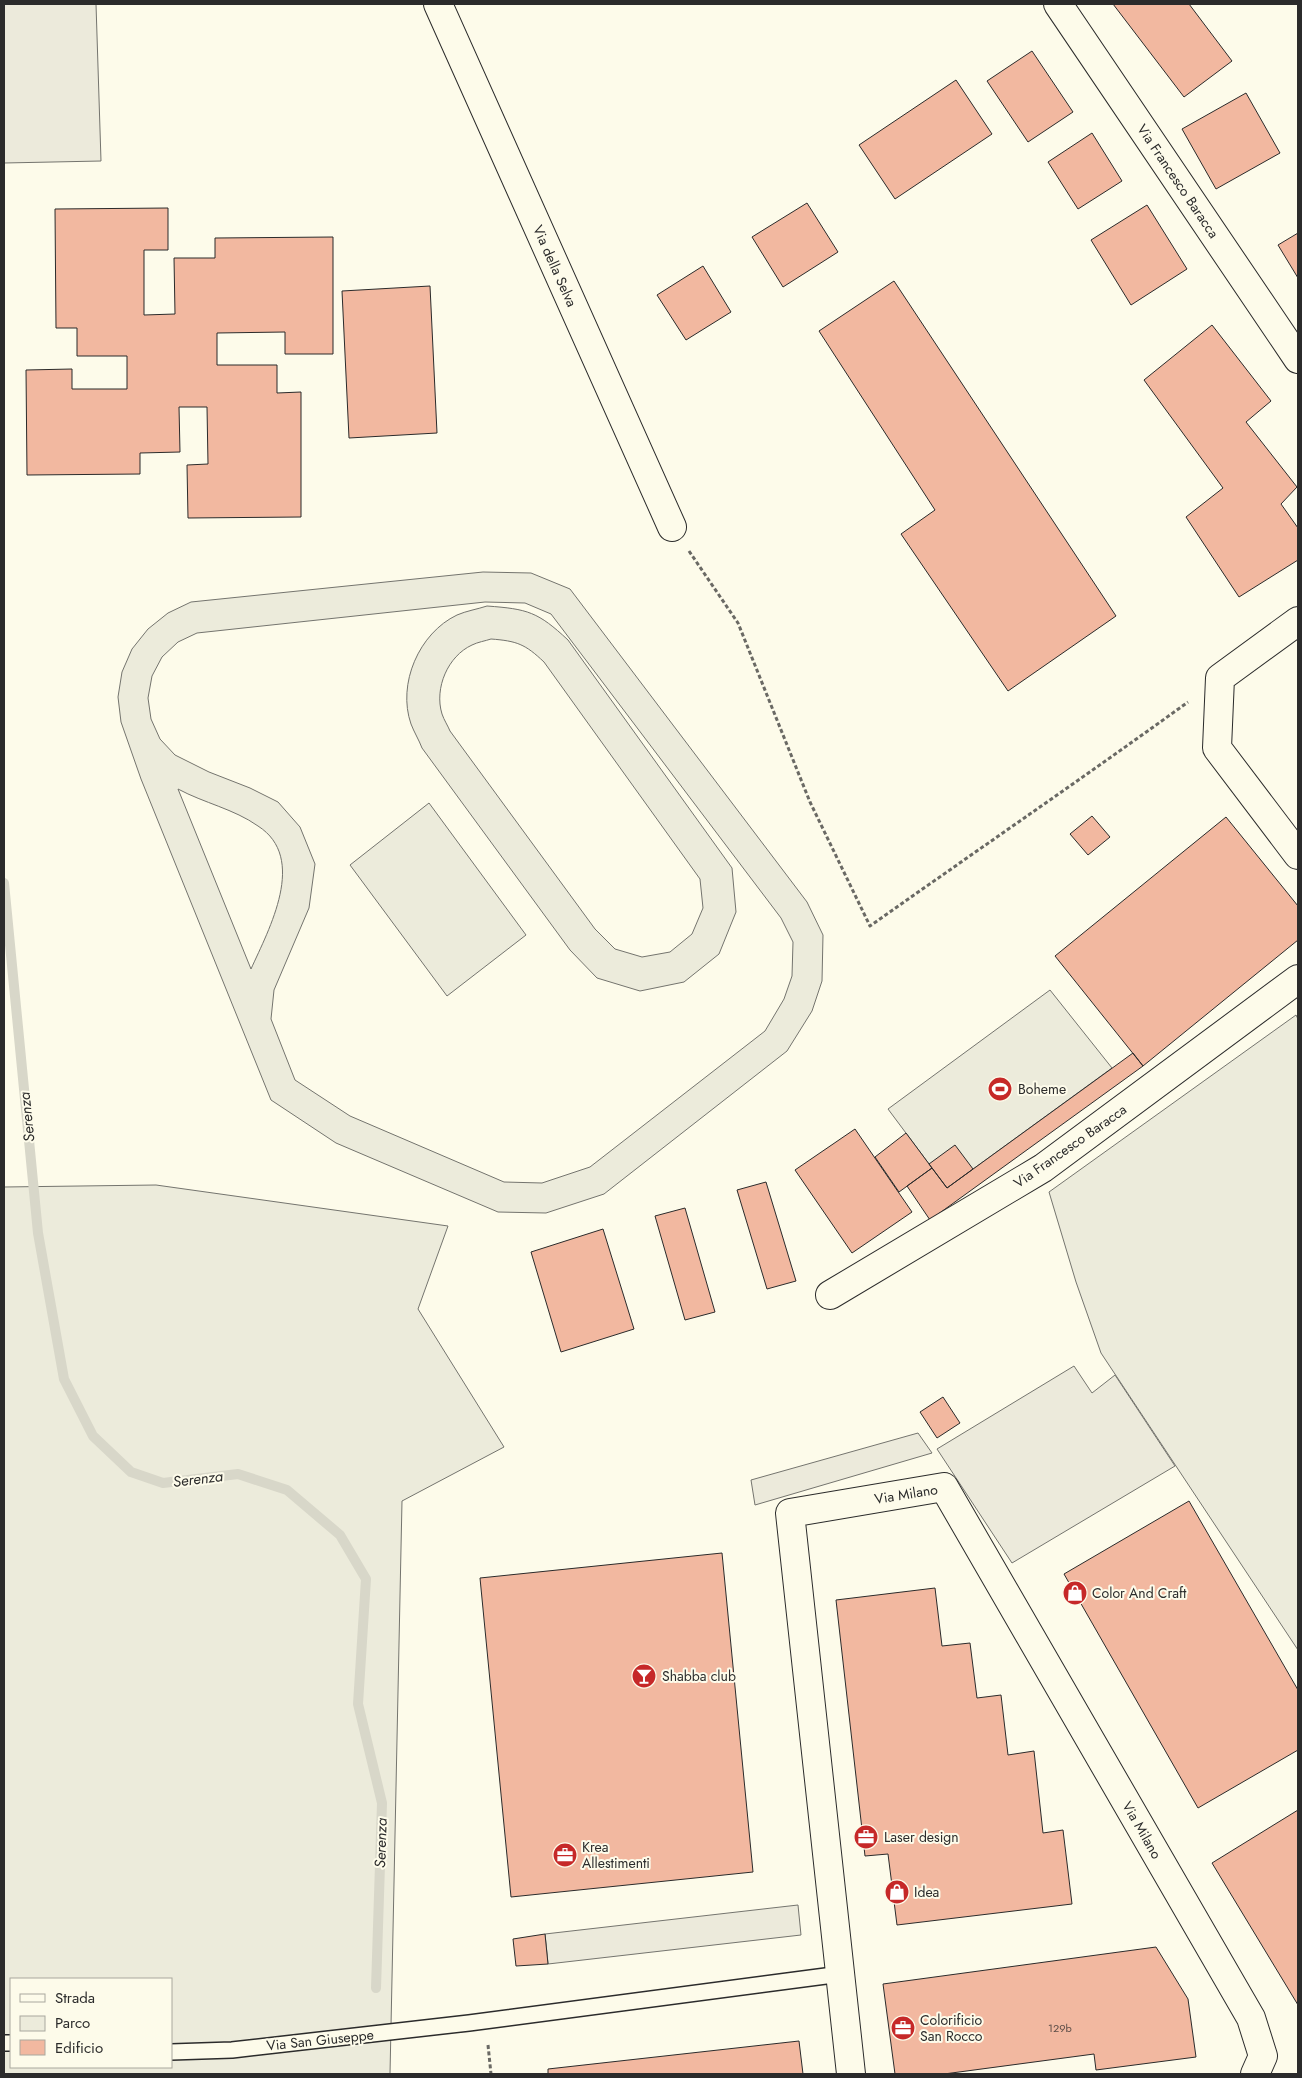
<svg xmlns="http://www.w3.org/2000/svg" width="1302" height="2078" font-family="Jost,sans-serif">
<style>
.green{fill:#ecebdb;stroke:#74746e;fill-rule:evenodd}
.parking{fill:#eceadb;stroke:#74746e}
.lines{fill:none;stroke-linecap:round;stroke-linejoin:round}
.stream{stroke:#d8d7c9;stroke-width:10}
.building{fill:#f2b8a0;stroke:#2b2b2b}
.lane-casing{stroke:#2b2b2b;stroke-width:18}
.street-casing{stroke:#2b2b2b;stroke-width:30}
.secondary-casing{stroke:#2b2b2b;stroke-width:30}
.path{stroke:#6a6964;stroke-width:3;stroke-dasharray:4 2.5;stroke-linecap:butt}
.lane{stroke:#fdfbea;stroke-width:15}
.street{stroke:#fdfbea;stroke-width:28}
.secondary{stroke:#fdfbea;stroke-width:28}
.labels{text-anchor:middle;stroke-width:4;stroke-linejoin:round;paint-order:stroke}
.number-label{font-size:11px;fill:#5d4e48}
.street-label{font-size:14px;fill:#2b2b2b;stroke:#fdfbea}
.poi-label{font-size:14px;fill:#2b2b2b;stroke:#fdfbea;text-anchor:start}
.water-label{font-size:15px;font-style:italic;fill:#2b2b2b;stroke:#fdfbea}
</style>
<rect width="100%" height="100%" fill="#fdfbea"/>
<path class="green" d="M483 572 531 573 570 589 807 902 823 935 822 981 812 1011 787 1051 604 1194 546 1213 498 1212 336 1143 271 1100 141 779 121 722 118 697 122 672 132 649 148 629 168 613 191 602ZM485 602 525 603 551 614 781 918 793 942 792 976 784 999 765 1031 590 1167 542 1183 504 1182 350 1116 295 1080 271 1019 274 990 309 908 315 864 300 827 278 802 250 788 209 772 175 755 160 739 151 719 148 698 152 676 162 657 178 642 197 633ZM178 789C204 803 234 809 258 826 308 858 269 929 251 969Z
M487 606C528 609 538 612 568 640L732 868 736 912 719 954 684 982 640 991 597 978 570 950 422 748C419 740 414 732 411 724 397 684 419 633 457 615 466 611 478 609 487 606ZM491 639C517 641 525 644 544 662L700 879 703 908 692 934 670 952 642 957 615 949 595 929 450 731C448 726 444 720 442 714 434 688 448 656 472 645 478 642 485 641 491 639Z
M429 803 526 935 447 996 350 865Z
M1050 990 1112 1068 947 1188 888 1109Z
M1296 1015 1298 1019V1650L1101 1353 1076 1282 1049 1192Z
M156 1185 448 1226 418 1309 504 1447 402 1501 390 2074H4V1187ZM11 1979H171V2067H11Z"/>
<path class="parking" d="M4 4H96L101 161 4 163Z
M1074 1366 1092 1393 1115 1375 1175 1466 1012 1563 937 1449Z
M918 1433 932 1453 755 1505 751 1480Z
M798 1905 801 1935 548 1964 545 1934Z"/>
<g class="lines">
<path class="stream" d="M4 883 38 1233 64 1379 93 1436 131 1472 163 1483 238 1474 287 1490 340 1535 366 1579 358 1704 382 1803 376 1988"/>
</g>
<path class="building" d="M1113 4H1189L1232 61 1184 97Z
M1032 51 1073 112 1028 142 987 81Z
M956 80 992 134 895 199 859 145Z
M1246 93 1280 153 1216 189 1182 129Z
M1092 133 1122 181 1078 209 1048 162Z
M807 203 838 252 783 287 752 237Z
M1147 205 1187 269 1131 305 1091 240Z
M168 208V250H144V315L175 314 174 258H215V238L333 237V354H285V332L217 333V365H277V393L301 392V517L188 518 187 465 208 464 207 407H179L180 452 140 453V474L27 475 26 370 72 369V389H127V356H77V328H56L55 209Z
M1298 233V278L1278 245Z
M703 266 731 312 686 340 657 295Z
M894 281 1116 616 1008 691 901 534 935 510 819 331Z
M430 286 437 433 349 438 342 291Z
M1212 325 1271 401 1246 422 1297 487 1281 504 1298 528V560L1239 597 1186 517 1223 488 1144 380Z
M1092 816 1110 837 1088 855 1070 834Z
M1226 817 1298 906V940L1143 1066 1055 956Z
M1133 1053 1143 1066 930 1220 907 1186 932 1168 947 1188Z
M855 1129 912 1212 852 1253 795 1170Z
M906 1133 932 1168 899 1192 875 1157Z
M955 1145 973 1169 947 1188 929 1164Z
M766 1182 796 1281 767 1289 737 1190Z
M685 1208 715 1312 685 1320 655 1216Z
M603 1229 634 1329 561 1352 531 1252Z
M943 1397 960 1423 937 1438 920 1412Z
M1189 1501 1298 1690V1750L1198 1808 1064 1574Z
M722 1553 753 1872 511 1897 480 1578Z
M935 1588 942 1646 970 1643 977 1698 1001 1695 1008 1755 1034 1751 1043 1833 1063 1830 1072 1904 897 1925 888 1854 865 1856 836 1600Z
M1298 1810V2005L1212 1863Z
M545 1934 548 1964 516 1966 513 1939Z
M1156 1947 1188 1999 1196 2057 1096 2070 1094 2054 944 2074H895L883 1984Z
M799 2041 803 2074H548V2069Z"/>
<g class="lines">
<defs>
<path id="lane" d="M4 2043H11
M171 2052 232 2050 469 2023 841 1974"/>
<path id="street" d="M438 4 672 527
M1298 621 1220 678 1217 748 1298 855
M830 1295 1043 1168 1298 979
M851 2074 790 1513 944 1487 1251 2018 1263 2056 1255 2074"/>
<path id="secondary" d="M1058 4 1298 359"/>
</defs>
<use href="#lane" class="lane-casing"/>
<use href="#street" class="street-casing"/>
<use href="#secondary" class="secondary-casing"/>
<path class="path" d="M689 551 738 623 810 802 870 926C976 851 1083 778 1188 702
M488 2045 491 2074"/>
<use href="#lane" class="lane"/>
<use href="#street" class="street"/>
<use href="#secondary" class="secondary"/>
</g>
<defs>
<symbol id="stadium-disc" viewBox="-11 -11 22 22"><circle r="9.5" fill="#c62828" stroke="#fdfbea"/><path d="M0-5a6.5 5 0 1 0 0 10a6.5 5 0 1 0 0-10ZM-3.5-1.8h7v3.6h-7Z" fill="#fff"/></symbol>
<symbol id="shop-disc" viewBox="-11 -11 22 22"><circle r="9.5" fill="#c62828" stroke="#fdfbea"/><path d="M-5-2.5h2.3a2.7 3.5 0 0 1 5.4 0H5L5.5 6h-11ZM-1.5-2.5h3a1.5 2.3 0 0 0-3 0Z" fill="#fff"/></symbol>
<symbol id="bar-disc" viewBox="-11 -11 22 22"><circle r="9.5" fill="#c62828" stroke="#fdfbea"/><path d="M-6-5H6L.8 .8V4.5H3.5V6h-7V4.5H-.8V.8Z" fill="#fff"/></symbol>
<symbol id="office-disc" viewBox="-11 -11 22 22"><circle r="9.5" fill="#c62828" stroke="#fdfbea"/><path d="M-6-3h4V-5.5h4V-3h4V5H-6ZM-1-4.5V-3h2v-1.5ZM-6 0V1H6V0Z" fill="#fff"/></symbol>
</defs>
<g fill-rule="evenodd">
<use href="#stadium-disc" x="986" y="1075" width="28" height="28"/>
<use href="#shop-disc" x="1061" y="1579" width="28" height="28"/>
<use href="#bar-disc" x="630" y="1662" width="28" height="28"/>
<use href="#office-disc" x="852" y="1823" width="28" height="28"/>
<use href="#office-disc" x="551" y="1841" width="28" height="28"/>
<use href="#shop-disc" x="883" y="1878" width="28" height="28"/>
<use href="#office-disc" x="889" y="2014" width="28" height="28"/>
</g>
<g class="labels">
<g class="number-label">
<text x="1060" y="2032">129b</text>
</g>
<g class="street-label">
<text transform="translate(1178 181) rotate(56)" y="5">Via Francesco Baracca</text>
<text transform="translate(555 266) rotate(66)" y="5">Via della Selva</text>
<text transform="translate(1070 1146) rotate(-35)" y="5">Via Francesco Baracca</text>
<text transform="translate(906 1494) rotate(-9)" y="5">Via Milano</text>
<text transform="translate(1142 1830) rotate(60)" y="5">Via Milano</text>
<text transform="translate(320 2040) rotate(-6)" y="5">Via San Giuseppe</text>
</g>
<g class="poi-label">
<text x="1018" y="1094">Boheme</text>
<text x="1092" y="1598">Color And Craft</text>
<text x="662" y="1681">Shabba club</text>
<text x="884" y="1842">Laser design</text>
<text x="582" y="1852">Krea<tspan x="582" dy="16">Allestimenti</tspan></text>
<text x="914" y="1897">Idea</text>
<text x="920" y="2025">Colorificio<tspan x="920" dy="16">San Rocco</tspan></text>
</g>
<g class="water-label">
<text transform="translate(27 1117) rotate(-96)" y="5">Serenza</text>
<text transform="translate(198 1479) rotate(-7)" y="5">Serenza</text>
<text transform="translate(381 1843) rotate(-88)" y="5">Serenza</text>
</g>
</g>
<rect width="1302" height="2078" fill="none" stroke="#2b2b2b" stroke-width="10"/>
<rect x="10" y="1978" width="162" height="90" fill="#fdfbea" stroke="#a9a89e"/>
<rect x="20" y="1994" width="25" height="8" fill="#fdfbea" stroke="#a9a89e"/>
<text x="55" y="2003" font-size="15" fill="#2b2b2b">Strada</text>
<rect x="20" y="2016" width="25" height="15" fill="#ecebdb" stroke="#a9a89e"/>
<text x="55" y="2028" font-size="15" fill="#2b2b2b">Parco</text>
<rect x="20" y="2040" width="25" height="15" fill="#f2b8a0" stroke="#a9a89e"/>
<text x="55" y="2053" font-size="15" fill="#2b2b2b">Edificio</text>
</svg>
